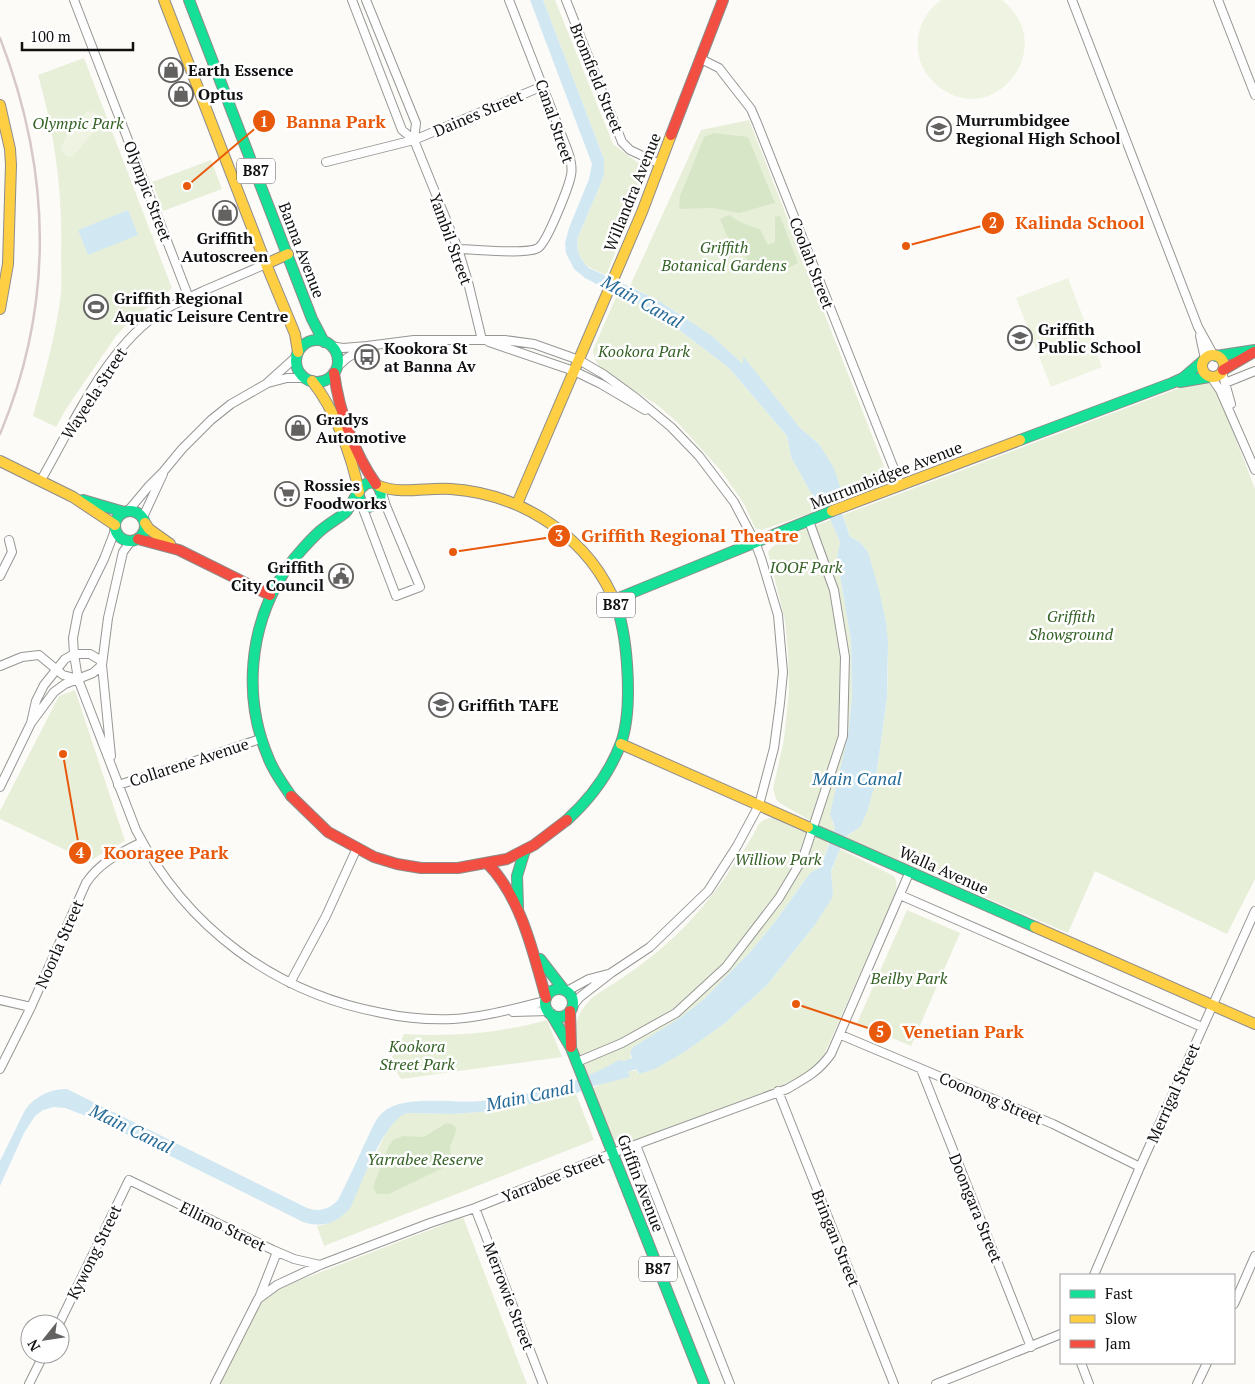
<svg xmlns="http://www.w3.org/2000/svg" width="1255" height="1384" font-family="'PT Serif',serif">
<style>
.green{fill:#e7efd9}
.forest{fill:#d8e6c8}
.pitch{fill:#eff4e2}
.water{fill:#d1e8f3}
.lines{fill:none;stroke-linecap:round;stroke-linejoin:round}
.street-casing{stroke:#969694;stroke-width:10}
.fast-casing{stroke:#8d8c8b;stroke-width:12}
.slow-casing{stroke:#8d8c8b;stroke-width:12}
.jam-casing{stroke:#8d8c8b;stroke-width:12}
.street{stroke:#fffefe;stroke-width:8}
.fast{stroke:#16e098;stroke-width:10}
.slow{stroke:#ffcf43;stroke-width:10}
.jam{stroke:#f24e42;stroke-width:10}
.rail{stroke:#d7c8c9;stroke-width:2.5}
.labels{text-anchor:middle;stroke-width:5;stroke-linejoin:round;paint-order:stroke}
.shield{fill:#fff;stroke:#585858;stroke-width:1}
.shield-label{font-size:15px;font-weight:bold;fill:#101010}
.poi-label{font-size:16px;font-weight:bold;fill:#101010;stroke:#fff;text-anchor:start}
.street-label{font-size:16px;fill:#101010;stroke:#fff}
.park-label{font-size:16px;font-style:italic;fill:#356226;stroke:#fff}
.water-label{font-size:18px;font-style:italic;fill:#256a97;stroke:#fff}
.leader{fill:none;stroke:#e8590c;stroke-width:2}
.callout-dot{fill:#e8590c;stroke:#fff;stroke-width:2}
.mark-label{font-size:15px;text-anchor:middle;font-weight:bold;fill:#fff}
.callout-label{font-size:18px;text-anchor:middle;font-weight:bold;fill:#e8590c;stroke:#fff;stroke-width:5;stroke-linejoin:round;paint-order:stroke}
</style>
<rect width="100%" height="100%" fill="#fcfbf7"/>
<path class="green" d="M543 0H555L613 144 649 171 606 275C587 267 574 261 578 237L601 183 604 174V159Z
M84 58 172 288 128 323 116 336 66 409 56 427 33 416C44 376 56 335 61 293 62 281 61 268 61 255 63 194 55 134 38 75Z
M749 120 887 474 888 478C881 492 853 497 838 501L841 490 819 444 800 428 743 357V364C708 333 672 306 630 286L701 130Z
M211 160 222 189 163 211 152 182Z
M617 295 646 307 670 323 729 368 787 436 791 457 811 493 823 503 825 508 762 530 755 528 744 504 722 472 677 422 657 405 601 369C597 363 593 357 593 350Z
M1198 381 1215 385 1255 489V879L1227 934 1095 871 1068 933 845 837 852 833 875 784 887 698 888 668 886 622 868 552 860 542 850 537 843 515Z
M831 520 840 542 837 558 851 640 852 697 848 735 832 822 835 828 833 833 781 804 776 799 773 789 784 739 789 690 788 652 785 621 768 552C779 537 813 526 831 520Z
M75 690 125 841 89 861 0 819V811L59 696Z
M769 818H774L830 840 821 867 810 873 774 923 751 951 703 1000 680 1019 633 1047 630 1055 631 1059 588 1076C575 1044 565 1023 594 996 655 959 695 924 734 864 743 851 752 839 758 825L762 821Z
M840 849 894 876C901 886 892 900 888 910L824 1055C813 1070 800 1077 783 1085L635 1142H623L612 1139 591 1089 610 1079 630 1077 628 1072 637 1070 638 1074 655 1069 725 1023 767 985 814 926 833 894 831 872Z
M907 910 960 933 911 1046 857 1023Z
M547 1020 562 1057 401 1079 390 1061 404 1034C454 1037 500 1033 547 1020Z
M576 1094 594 1140 324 1246 317 1226 327 1224 373 1159 389 1127 401 1115 407 1113 453 1114 493 1111Z
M463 1217 527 1384H219L253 1316 264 1300 282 1287Z"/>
<path class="forest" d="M713 133 748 137 775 203 739 213 713 208 679 209 680 196 704 137Z
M729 215 742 223 760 229 768 245 775 242V217L780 216 798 263 786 269 783 261 767 269 753 266 727 236 720 219Z
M446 1123 452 1124 456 1128C456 1135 452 1140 450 1148 450 1153 452 1158 451 1164L389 1194H377L373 1187 388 1147 393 1140 403 1136 424 1137Z"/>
<path class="pitch" d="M941 0H1002C1061 47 993 131 938 86 927 77 919 64 918 50 916 30 925 11 941 0Z
M88 110 91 113 93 111 104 120 73 156 67 157 61 150 65 138Z
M1068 278 1102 367 1051 387 1016 298Z"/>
<path class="water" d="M530 0H543L604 159V174L601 183 578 237C576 250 579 259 589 268L656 299 712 336 743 364V356L800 428 819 444 834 468 841 490 838 501 850 537 860 542 868 552 879 590 886 622 888 642 887 698 875 784 867 812 860 827 845 837 831 871 833 894 831 900 814 926 767 985 725 1023 686 1051 655 1069 639 1074 636 1069 628 1072 630 1077 590 1087 571 1096 493 1111 453 1114 407 1113C384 1120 361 1185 351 1207 336 1224 324 1228 303 1222L102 1122 65 1108 54 1107 43 1110 35 1116 24 1133 0 1186V1161L25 1110C35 1096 50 1089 67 1089L307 1208C319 1212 328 1210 338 1200 347 1182 356 1163 364 1145 370 1134 374 1120 383 1112 405 1094 453 1104 481 1101 529 1095 577 1085 619 1060L624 1061 632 1058 630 1053 633 1047 680 1018 703 1000 751 951 774 923 810 873 821 867 835 828 830 814 848 735 852 697 851 640 837 558 840 542 824 505 811 493 791 457 787 436 729 368 670 323 646 307 617 295 585 278 574 269 566 253 565 243 569 228 589 179 592 164Z
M128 210 138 235 88 255 78 230Z"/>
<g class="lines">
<defs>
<path id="street" d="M74 0 189 298
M352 0 402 130 414 140 458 249 468 282 482 340
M366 0 416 123 414 140
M566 0 622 142 630 150 660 164
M1072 0 1198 327 1214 356
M1218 0 1255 95
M701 59 719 68 751 109 757 123 900 484
M326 162 414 140 543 86
M458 249C474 249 527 255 538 248 547 243 569 186 571 175 573 166 570 157 567 149L509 0
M1200 336 1205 359
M489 342 574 371 601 384 645 410
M331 346 343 348 367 346 414 340H505L534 344 579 360 603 374 636 398 671 427 699 456 734 502 755 542 761 558 778 615 783 672 780 703 774 748 759 805 737 846 708 891 650 947 611 973 580 997 572 1007
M337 367 347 358 365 347
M1222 372 1231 404
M1211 377 1220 390 1255 470
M268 383 287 378H305
M1225 383 1255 371
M41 480C72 426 104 353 155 316 170 305 187 299 203 291 224 282 245 273 266 264
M360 501 396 596 420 587 386 506 382 493
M128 511 149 486 163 472 182 449 211 420 231 404 266 384 297 356
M143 517 163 474
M116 528 104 559 78 612 73 638 74 654 78 679 136 830C186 927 274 993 382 1013 405 1018 429 1020 453 1019 485 1017 515 1008 546 1001
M0 576 12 552 9 540
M0 666 22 657 39 655 63 675 78 679
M111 756 102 665 108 618 123 552 131 541
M118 785 192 762 260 739
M0 787 31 723 54 692 65 684 93 673 102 665 100 660 90 654H74L65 659 44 685 36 701 31 723
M900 895 1202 1027
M290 983 326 916 356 850
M567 991 589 979 608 974
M0 1000 31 1007
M513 1012 549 1011
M841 1035 1053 1124 1140 1167
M577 1062 622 1043 676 1013 726 967 779 898 803 858 843 736 845 657 834 590 809 521
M0 1069 31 1007 86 883C100 862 120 853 142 842
M921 1069 1031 1347
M778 1091 894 1384
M636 1145 730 1384
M475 1208 543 1384
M1094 1275 1140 1167 1255 911
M259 1298 277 1252
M1234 1304 1255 1256
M59 1324 129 1180 273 1250 294 1259 320 1265
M1081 1363 1089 1384
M29 1384 44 1354
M215 1384 258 1299 277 1285 320 1265 430 1223 475 1208 613 1153 787 1089C806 1078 818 1072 831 1054L910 871
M936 1384 1061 1334
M1197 1384 1207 1363"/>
<path id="fast" d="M189 0 312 319 324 342
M296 361a21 21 0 1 1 42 0a21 21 0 1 1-42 0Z
M1216 356 1255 350
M1180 382 1209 377
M1020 440 1172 383 1183 378 1204 360
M83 500 124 512
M115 526a15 15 0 1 1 30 0a15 15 0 1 1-30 0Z
M614 600 832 511
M291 796C283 784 273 771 268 757 243 698 249 628 283 574 290 562 310 540 320 531 328 524 337 519 345 513 354 504 359 479 375 483 382 489 382 495 379 503L369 507 362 504 358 494
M567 820C590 799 610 772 621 743 633 709 628 641 617 607
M808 827 1035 927
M518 907 517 876 525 850
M540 959 564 990
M545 1003a14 14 0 1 1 28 0a14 14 0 1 1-28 0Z
M551 1014 571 1048 704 1384"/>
<path id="slow" d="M164 0 266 264 295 334 298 352
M0 105 10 149 11 165 8 264 0 309
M266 264 288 254
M1202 366a11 11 0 1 1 22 0a11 11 0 1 1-22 0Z
M312 381C335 409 352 457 359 492
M0 461 73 497 115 525
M379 486C403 495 427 487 451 489 524 494 591 539 617 607
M517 504 642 212 671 135
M832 511 1020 440
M145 523 149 529 170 544
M621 744 808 827
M1035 927 1255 1024"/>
<path id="jam" d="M671 135 723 0
M1223 370 1254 352
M334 373C339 411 354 453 376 484
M138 539 179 550 270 595
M291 796 328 832 374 857 397 864 421 868H458L507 859 534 845 567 820
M487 863C521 897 533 952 546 998
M570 1011 571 1047"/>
</defs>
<use href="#street" class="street-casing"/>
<use href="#fast" class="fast-casing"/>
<use href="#slow" class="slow-casing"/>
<use href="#jam" class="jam-casing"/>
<use href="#street" class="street"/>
<use href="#fast" class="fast"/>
<use href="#slow" class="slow"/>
<use href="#jam" class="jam"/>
<path class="rail" d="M0 38C51 170 55 303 0 434"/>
</g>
<defs>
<symbol id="shop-ring" viewBox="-11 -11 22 22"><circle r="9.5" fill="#fff" stroke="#636261" stroke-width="1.5"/><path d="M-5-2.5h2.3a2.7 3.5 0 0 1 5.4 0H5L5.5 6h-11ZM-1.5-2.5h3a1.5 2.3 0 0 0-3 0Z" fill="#636261"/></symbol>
<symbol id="school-ring" viewBox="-11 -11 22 22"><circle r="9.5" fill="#fff" stroke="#636261" stroke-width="1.5"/><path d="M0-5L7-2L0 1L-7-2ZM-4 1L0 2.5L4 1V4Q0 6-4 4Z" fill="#636261"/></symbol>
<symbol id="stadium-ring" viewBox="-11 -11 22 22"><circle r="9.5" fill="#fff" stroke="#636261" stroke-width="1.5"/><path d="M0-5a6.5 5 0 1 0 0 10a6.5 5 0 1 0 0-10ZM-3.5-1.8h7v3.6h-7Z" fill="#636261"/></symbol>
<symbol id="bus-ring" viewBox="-11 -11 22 22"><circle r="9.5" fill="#fff" stroke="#636261" stroke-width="1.5"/><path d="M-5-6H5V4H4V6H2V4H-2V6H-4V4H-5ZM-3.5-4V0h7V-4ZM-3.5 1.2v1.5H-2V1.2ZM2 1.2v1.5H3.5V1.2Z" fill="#636261"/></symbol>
<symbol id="supermarket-ring" viewBox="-11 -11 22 22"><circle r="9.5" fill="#fff" stroke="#636261" stroke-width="1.5"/><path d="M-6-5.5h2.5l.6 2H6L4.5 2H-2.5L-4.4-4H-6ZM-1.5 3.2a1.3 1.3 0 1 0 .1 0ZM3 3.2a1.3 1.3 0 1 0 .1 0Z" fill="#636261"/></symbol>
<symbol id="civic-ring" viewBox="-11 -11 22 22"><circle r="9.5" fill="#fff" stroke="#636261" stroke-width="1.5"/><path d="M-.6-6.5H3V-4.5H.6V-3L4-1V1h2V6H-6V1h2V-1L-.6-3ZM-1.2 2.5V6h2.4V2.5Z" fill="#636261"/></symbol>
<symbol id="university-ring" viewBox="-11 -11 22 22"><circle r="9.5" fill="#fff" stroke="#636261" stroke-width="1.5"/><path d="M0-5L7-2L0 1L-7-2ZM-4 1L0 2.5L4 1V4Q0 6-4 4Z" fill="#636261"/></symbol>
</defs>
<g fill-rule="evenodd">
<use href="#shop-ring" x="157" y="56" width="28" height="28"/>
<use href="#shop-ring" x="167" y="80" width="28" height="28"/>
<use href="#school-ring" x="925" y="115" width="28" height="28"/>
<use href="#shop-ring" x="211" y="199" width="28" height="28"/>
<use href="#stadium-ring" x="82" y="293" width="28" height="28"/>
<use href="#school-ring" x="1006" y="324" width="28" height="28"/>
<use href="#bus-ring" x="353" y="343" width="28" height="28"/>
<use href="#shop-ring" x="284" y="414" width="28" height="28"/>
<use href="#supermarket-ring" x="273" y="480" width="28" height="28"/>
<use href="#civic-ring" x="327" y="562" width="28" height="28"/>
<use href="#university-ring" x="427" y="691" width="28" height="28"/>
</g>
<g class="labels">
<g class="shield">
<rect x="237" y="158.5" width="38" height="25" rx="4"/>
<rect x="597" y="592.5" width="38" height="25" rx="4"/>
<rect x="639" y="1256.5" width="38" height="25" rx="4"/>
</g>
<g class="shield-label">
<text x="256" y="176">B87</text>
<text x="616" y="610">B87</text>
<text x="658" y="1274">B87</text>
</g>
<g class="poi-label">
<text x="188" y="76">Earth Essence</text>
<text x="198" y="100">Optus</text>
<text x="956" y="126">Murrumbidgee<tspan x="956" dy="18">Regional High School</tspan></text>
<text x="225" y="244" text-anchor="middle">Griffith<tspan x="225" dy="18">Autoscreen</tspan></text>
<text x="114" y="304">Griffith Regional<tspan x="114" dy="18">Aquatic Leisure Centre</tspan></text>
<text x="1038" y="335">Griffith<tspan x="1038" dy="18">Public School</tspan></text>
<text x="384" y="354">Kookora St<tspan x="384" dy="18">at Banna Av</tspan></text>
<text x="316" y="425">Gradys<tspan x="316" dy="18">Automotive</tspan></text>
<text x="304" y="491">Rossies<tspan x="304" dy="18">Foodworks</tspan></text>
<text x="324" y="573" text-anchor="end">Griffith<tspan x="324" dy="18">City Council</tspan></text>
<text x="458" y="711">Griffith TAFE</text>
</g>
<g class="street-label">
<text transform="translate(597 78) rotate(68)" y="6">Bromfield Street</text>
<text transform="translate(478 113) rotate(-23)" y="6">Daines Street</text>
<text transform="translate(555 121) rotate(71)" y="6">Canal Street</text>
<text transform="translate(148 191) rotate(69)" y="6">Olympic Street</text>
<text transform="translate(632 192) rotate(-68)" y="6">Willandra Avenue</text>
<text transform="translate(451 239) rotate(70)" y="6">Yambil Street</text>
<text transform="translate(302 250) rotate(69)" y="6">Banna Avenue</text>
<text transform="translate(812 263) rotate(69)" y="6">Coolah Street</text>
<text transform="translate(94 393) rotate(-57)" y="6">Wayeela Street</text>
<text transform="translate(886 475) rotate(-21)" y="6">Murrumbidgee Avenue</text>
<text transform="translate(189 762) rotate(-18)" y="6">Collarene Avenue</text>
<text transform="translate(944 870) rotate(24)" y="6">Walla Avenue</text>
<text transform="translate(59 944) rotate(-66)" y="6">Noorla Street</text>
<text transform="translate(1173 1093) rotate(-66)" y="6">Merrigal Street</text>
<text transform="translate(991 1098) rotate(23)" y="6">Coonong Street</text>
<text transform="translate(553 1177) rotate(-22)" y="6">Yarrabee Street</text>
<text transform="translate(641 1183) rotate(69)" y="6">Griffin Avenue</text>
<text transform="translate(976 1208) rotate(68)" y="6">Doongara Street</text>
<text transform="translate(223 1226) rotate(26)" y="6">Ellimo Street</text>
<text transform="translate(836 1238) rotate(68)" y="6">Bringan Street</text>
<text transform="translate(94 1252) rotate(-64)" y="6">Kywong Street</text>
<text transform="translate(509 1296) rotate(69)" y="6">Merrowie Street</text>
</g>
<g class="park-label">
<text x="78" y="129">Olympic Park</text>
<text x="724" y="253">Griffith<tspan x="724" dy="18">Botanical Gardens</tspan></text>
<text x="644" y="357">Kookora Park</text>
<text x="806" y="573">IOOF Park</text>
<text x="1071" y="622">Griffith<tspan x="1071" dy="18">Showground</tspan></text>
<text x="778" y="865">Williow Park</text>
<text x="909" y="984">Beilby Park</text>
<text x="417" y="1052">Kookora<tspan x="417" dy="18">Street Park</tspan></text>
<text x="425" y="1165">Yarrabee Reserve</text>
</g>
<g class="water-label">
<text transform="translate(642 302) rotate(29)" y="6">Main Canal</text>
<text x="857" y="785">Main Canal</text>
<text transform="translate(530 1096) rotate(-12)" y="6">Main Canal</text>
<text transform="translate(131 1129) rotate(26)" y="6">Main Canal</text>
</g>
</g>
<path class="leader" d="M187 186L264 121M906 246L993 223M453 552L559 536M63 754L80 853M796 1004L880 1032"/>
<g class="callout-dot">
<circle cx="187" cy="186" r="5"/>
<circle cx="906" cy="246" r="5"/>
<circle cx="453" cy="552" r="5"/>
<circle cx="63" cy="754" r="5"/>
<circle cx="796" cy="1004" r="5"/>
<circle cx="264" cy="121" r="12"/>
<circle cx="993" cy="223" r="12"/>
<circle cx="559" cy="536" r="12"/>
<circle cx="80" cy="853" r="12"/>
<circle cx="880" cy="1032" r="12"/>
</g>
<g class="mark-label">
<text x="264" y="127">1</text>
<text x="993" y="228">2</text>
<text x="559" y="541">3</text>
<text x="80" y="858">4</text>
<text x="880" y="1037">5</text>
</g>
<g class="callout-label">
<text x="336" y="128">Banna Park</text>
<text x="1080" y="229">Kalinda School</text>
<text x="690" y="542">Griffith Regional Theatre</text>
<text x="166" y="859">Kooragee Park</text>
<text x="963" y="1038">Venetian Park</text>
</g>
<rect x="1060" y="1274" width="175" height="90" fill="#ffffff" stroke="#9f9f9f"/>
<rect x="1070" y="1290" width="25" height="8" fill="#16e098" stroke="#9f9f9f"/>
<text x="1105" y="1299" font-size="15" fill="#101010">Fast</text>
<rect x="1070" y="1315" width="25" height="8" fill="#ffcf43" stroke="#9f9f9f"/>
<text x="1105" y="1324" font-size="15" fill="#101010">Slow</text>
<rect x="1070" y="1340" width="25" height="8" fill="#f24e42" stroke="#9f9f9f"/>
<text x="1105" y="1349" font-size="15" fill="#101010">Jam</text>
<g transform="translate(45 1339) rotate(240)"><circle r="24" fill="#ffffff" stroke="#9f9f9f"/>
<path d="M0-4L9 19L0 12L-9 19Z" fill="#636261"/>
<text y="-8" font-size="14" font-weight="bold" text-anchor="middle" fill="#101010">N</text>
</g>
<path d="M22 42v8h111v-8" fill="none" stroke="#101010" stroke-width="2.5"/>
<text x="30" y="42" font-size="15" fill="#101010" stroke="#ffffff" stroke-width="4" paint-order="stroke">100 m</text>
</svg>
